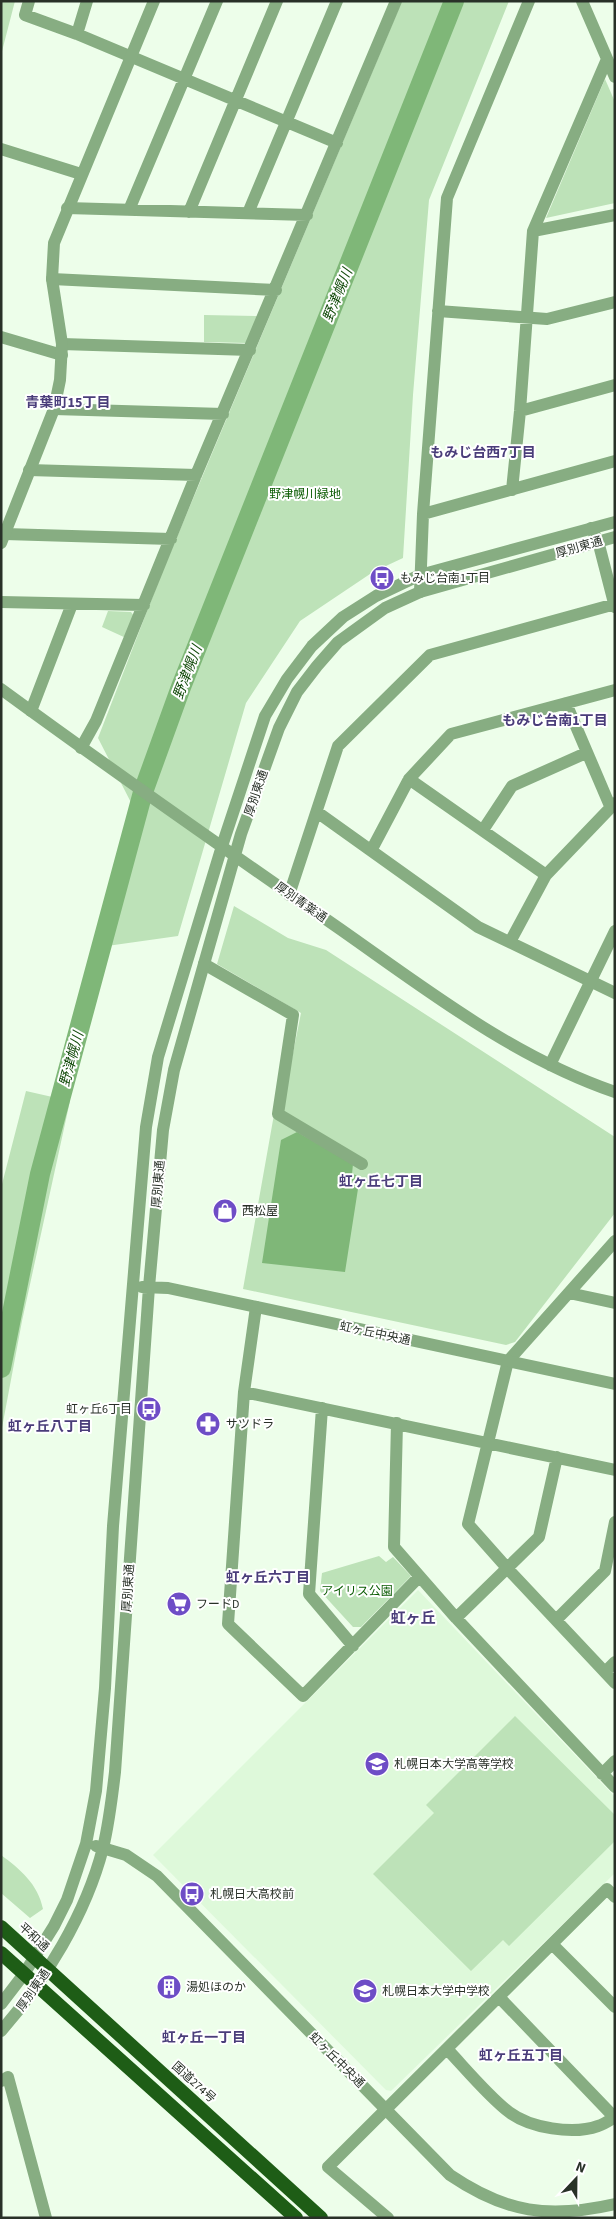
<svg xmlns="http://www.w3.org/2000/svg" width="616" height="2219" font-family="'Source Sans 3','Noto Sans JP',sans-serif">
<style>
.built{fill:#def9da}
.green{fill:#bde2b8}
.water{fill:#7fb778}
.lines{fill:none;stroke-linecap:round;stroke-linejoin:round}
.river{stroke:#7fb778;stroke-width:20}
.minor{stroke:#87ad82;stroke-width:12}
.tertiary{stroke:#87ad82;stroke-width:12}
.trunk{stroke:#1e5d16;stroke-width:14}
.labels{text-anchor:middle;stroke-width:4;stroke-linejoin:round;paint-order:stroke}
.park-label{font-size:12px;fill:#095a00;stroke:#fff}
.street-label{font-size:12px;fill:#293128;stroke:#fff}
.poi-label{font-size:12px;fill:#293128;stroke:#fff;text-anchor:start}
.water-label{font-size:14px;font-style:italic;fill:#124a0a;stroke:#fff}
.neighbourhood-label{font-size:14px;font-weight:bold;fill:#4a3d7a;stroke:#fff}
.quarter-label{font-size:15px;font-weight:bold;fill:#4a3d7a;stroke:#fff}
</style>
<rect width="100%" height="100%" fill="#edfeea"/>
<path class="built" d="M418 1590 615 1797V1873L391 2091 386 2090 153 1855Z"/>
<path class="green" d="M1 1H15L1 55Z
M402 1H509L429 200 413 395 403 558 373 572 300 621 246 703 178 936 107 946 143 826 98 738 161 575Z
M605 79 615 102V203L546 218Z
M204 315 257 316 247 343 204 342Z
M108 611 131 612 134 616 126 638 102 627Z
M234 906 288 938 326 950 615 1137V1213L515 1342 506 1345 243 1289 278 1092 285 1093 301 1013 217 964Z
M26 1091 70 1101 22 1321 1 1433V1188Z
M379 1556 386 1562 393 1557 411 1576 361 1627H353L320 1591 322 1573Z
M515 1716 615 1815V1841L509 1946 503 1940 471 1971 373 1874 434 1813 426 1805Z
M1 1855C20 1869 38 1884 43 1909L30 1918 1 1893Z"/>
<path class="water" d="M297 1132 353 1164 352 1174 360 1176 345 1272 262 1263 281 1140Z"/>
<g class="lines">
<path class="river" d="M1 1368 40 1174 143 792 181 687 454 1"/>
<path class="minor" d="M29 1 25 15 77 34 337 143
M582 1 615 77
M77 34 87 1
M1 149 81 174
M67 208 307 215
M129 210 217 1
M189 212 277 1
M248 213 337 1
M533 231 615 215
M52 279 276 290
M438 311 547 319 615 302
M1 337 62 355
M62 344 250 350
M54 409 223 414
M520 411 615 385
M29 470 196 475
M512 490 520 411 533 231 607 59
M423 514 615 461
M591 528 598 541 615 607
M5 534 171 539
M420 592 423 514 447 198 529 1
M1 602 144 605
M566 703 610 806
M31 711 72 604
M81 748 96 721 196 475 396 1
M409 779 546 875
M317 812 478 927 615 993
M483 830 512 786 586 753
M372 849 409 779 451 734 615 690
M289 895 338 746 430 655 615 604
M510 942 546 875 615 803
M204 964 293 1015 278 1114 362 1164
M615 1241 508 1361 468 1524 507 1568 615 1683
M569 1293 615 1303
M256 1307 244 1392 228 1624 303 1696 419 1577
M244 1392 615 1470
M322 1408 309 1594 353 1646
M397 1423 394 1547 456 1618 615 1787
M456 1618 539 1537 557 1457
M556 1620 605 1571 615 1522
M605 1672 615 1662
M602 1774 615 1761
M552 1944 615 2007
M499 1997 615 2118
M447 2049C465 2068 489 2097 509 2112 530 2128 573 2135 598 2126 604 2124 610 2120 615 2117
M1 2081 8 2077 46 2218
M388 2218 328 2167 607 1889 615 1897"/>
<path class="tertiary" d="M1 543 54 409 60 380 62 344 52 279 54 243 154 1
M1 689C113 771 226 850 340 929 427 990 513 1057 615 1092
M550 1065 615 931
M142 1287 168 1288 615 1384
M96 1846 126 1855 157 1876 450 2175C506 2213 549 2219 615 2204
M1 2004 24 1974 54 1926 67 1900 86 1844 96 1791 105 1688 113 1526 146 1127 158 1057 222 846 265 716 287 679 312 646 343 617 376 596 420 575 615 522
M1 2031C45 1981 86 1914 103 1848 109 1823 112 1798 115 1772L149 1287 163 1130 174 1070 204 964 241 834 279 728 297 692 317 666 338 642 385 608 420 592 615 537"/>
<path class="trunk" d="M1 1927 321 2218
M1 1953 296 2218"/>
</g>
<defs>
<symbol id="bus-disc" viewBox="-11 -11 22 22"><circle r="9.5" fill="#6e4dc6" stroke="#fff"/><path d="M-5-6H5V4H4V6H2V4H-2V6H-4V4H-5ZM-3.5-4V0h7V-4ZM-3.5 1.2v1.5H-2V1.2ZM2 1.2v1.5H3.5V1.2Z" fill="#fff"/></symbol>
<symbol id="shop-disc" viewBox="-11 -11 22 22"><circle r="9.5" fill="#6e4dc6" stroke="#fff"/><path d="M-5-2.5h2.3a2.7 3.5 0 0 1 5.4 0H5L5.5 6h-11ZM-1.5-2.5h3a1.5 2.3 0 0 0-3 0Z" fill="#fff"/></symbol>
<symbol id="pharmacy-disc" viewBox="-11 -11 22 22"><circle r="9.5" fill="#6e4dc6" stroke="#fff"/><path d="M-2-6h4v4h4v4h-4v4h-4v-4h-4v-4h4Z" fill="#fff"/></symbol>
<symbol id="supermarket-disc" viewBox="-11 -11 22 22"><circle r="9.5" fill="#6e4dc6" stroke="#fff"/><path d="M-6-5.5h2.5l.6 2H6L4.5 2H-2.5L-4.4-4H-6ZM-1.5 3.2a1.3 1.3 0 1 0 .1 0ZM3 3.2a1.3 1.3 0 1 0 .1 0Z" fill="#fff"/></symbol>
<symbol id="school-disc" viewBox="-11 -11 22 22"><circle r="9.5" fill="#6e4dc6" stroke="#fff"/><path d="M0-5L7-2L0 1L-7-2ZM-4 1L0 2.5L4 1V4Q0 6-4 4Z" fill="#fff"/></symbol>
<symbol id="building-disc" viewBox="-11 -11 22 22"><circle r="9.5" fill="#6e4dc6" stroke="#fff"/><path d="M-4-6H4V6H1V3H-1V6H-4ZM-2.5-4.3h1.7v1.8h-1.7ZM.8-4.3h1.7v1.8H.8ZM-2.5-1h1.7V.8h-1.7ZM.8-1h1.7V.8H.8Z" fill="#fff"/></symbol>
</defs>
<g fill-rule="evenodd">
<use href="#bus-disc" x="368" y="564" width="28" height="28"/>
<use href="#shop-disc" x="211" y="1197" width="28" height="28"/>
<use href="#bus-disc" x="135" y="1395" width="28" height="28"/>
<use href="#pharmacy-disc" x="194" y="1410" width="28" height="28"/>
<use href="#supermarket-disc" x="165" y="1590" width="28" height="28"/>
<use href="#school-disc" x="363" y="1750" width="28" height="28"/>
<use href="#bus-disc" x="178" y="1880" width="28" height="28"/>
<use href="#building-disc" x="155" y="1973" width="28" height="28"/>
<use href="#school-disc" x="351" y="1977" width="28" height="28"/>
</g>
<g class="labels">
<g class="park-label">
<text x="305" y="498">野津幌川緑地</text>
<text x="357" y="1595">アイリス公園</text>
</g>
<g class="street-label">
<text transform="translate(579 547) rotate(-16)" y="4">厚別東通</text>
<text transform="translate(256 793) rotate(-71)" y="4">厚別東通</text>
<text transform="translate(301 902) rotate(35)" y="4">厚別青葉通</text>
<text transform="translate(158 1184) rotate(-85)" y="4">厚別東通</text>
<text transform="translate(375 1333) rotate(12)" y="4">虹ヶ丘中央通</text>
<text transform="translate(128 1588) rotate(-86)" y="4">厚別東通</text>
<text transform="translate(34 1937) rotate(42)" y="4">平和通</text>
<text transform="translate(33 1990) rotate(-55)" y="4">厚別東通</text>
<text transform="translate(337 2060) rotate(45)" y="4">虹ヶ丘中央通</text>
<text transform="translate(194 2082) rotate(42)" y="4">国道274号</text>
</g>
<g class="poi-label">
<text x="400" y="582">もみじ台南1丁目</text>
<text x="242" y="1215">西松屋</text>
<text x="132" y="1413" text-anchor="end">虹ヶ丘6丁目</text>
<text x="226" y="1428">サツドラ</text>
<text x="196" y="1608">フードD</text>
<text x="394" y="1768">札幌日本大学高等学校</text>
<text x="210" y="1898">札幌日大高校前</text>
<text x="186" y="1991">湯処ほのか</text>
<text x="382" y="1995">札幌日本大学中学校</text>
</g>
<g class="water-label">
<text transform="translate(337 295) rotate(-68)" y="5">野津幌川</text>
<text transform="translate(187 672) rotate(-69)" y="5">野津幌川</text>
<text transform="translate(71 1059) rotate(-75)" y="5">野津幌川</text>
</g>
<g class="neighbourhood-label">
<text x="68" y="407">青葉町15丁目</text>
<text x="483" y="457">もみじ台西7丁目</text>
<text x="555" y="725">もみじ台南1丁目</text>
<text x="381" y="1186">虹ヶ丘七丁目</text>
<text x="50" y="1431">虹ヶ丘八丁目</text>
<text x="268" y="1582">虹ヶ丘六丁目</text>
<text x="204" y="2042">虹ヶ丘一丁目</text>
<text x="521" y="2060">虹ヶ丘五丁目</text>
</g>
<g class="quarter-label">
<text x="413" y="1623">虹ヶ丘</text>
</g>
</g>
<rect width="616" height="2219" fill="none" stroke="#293128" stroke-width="5"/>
<g transform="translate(576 2179) rotate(22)" stroke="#ffffff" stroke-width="4" paint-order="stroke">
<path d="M0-4L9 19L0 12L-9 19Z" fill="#293128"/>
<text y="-8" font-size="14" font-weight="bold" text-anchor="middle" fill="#293128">N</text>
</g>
</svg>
